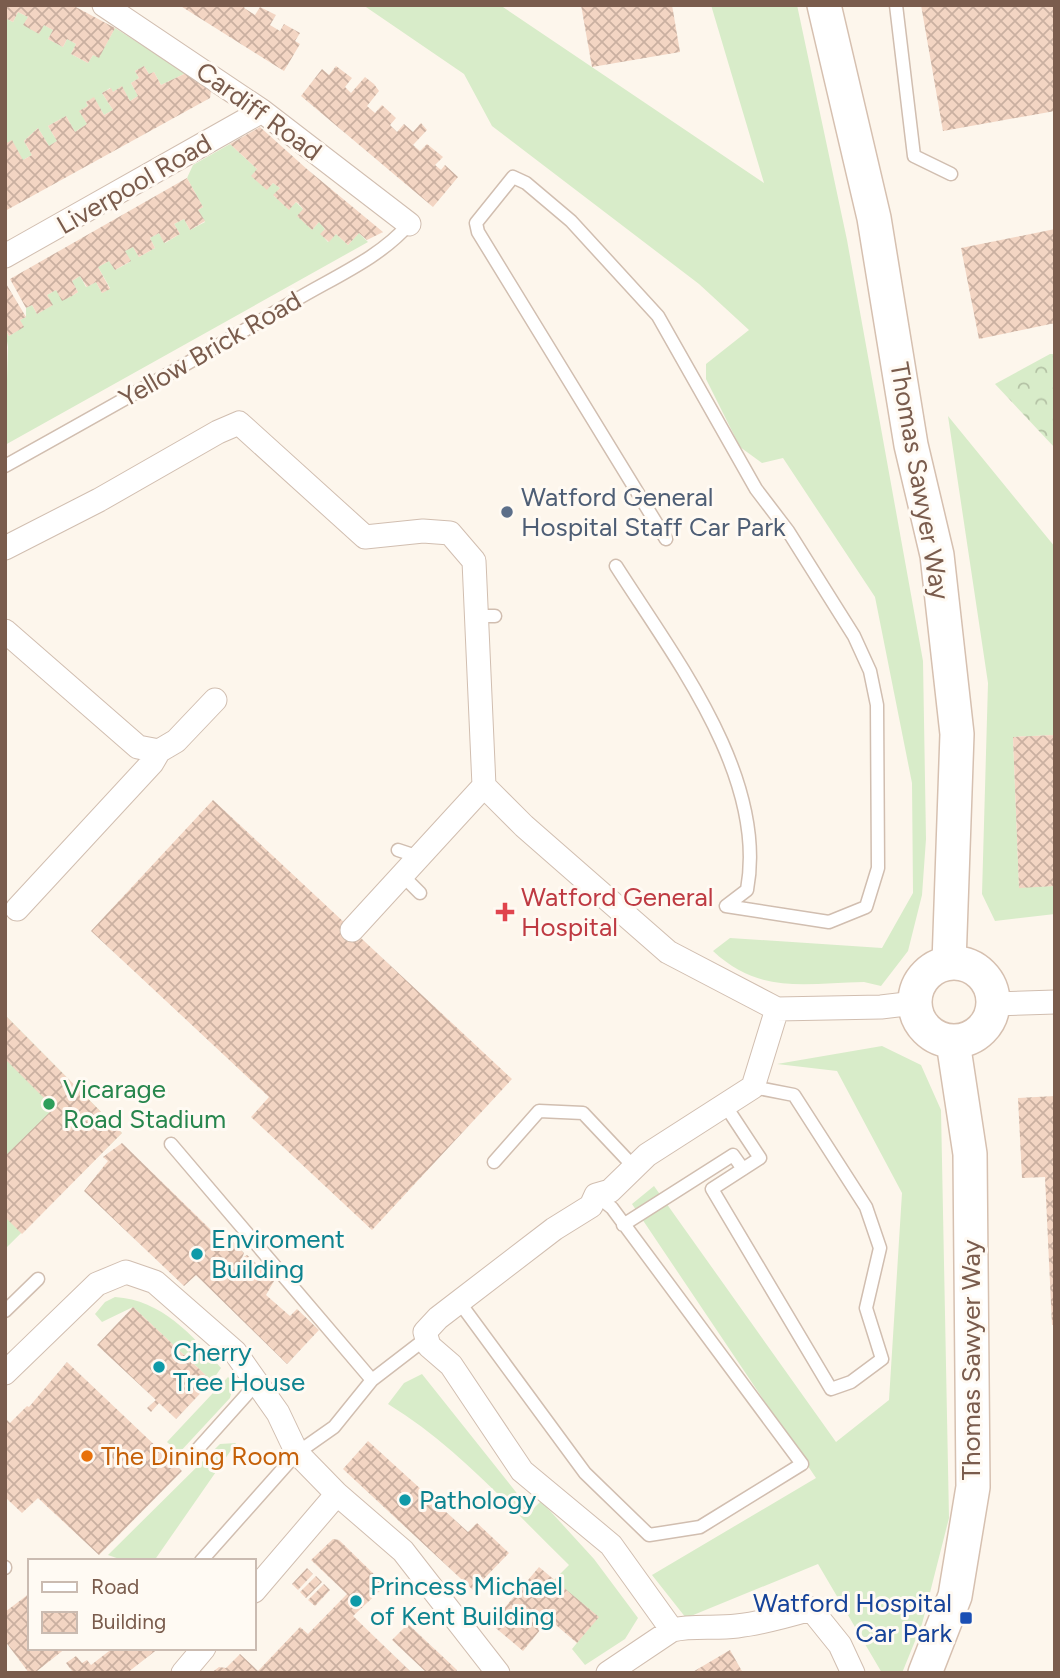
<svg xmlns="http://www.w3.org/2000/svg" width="1060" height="1678" font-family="Figtree,sans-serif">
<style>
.grass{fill:#d8ecc9}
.forest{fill:url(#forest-crowns)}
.building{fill:url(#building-cross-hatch)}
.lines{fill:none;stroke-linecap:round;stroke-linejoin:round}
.lane-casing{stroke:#d1beb0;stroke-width:15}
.street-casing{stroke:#d1beb0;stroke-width:25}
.secondary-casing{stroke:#d6c0b0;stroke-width:36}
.lane{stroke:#fff;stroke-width:12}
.street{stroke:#fff;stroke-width:23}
.secondary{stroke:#fff;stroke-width:33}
.service-dot{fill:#5c6f8a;stroke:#fffaf3;stroke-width:2.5}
.health-dot{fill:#e0444e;stroke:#fffaf3;stroke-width:2.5}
.leisure-dot{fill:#2e9e5b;stroke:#fffaf3;stroke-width:2.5}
.culture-dot{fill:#0f9aa8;stroke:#fffaf3;stroke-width:2.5}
.food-dot{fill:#e8710a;stroke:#fffaf3;stroke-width:2.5}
.transit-dot{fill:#1a4fb4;stroke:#fffaf3;stroke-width:2.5}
.labels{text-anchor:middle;stroke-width:6;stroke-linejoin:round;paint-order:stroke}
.street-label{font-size:26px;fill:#7a5c4d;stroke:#fffaf3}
.service-label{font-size:26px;fill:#4e5e75;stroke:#fffaf3;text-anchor:start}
.health-label{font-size:26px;fill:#be3a42;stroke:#fffaf3;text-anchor:start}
.leisure-label{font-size:26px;fill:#27864d;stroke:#fffaf3;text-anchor:start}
.culture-label{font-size:26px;fill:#0d838f;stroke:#fffaf3;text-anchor:start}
.food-label{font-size:26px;fill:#c56008;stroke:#fffaf3;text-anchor:start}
.transit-label{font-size:26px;fill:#164399;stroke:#fffaf3;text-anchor:end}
</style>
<defs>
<pattern id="forest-crowns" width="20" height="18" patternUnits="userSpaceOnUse" patternTransform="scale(1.75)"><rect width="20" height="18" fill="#d8ecc9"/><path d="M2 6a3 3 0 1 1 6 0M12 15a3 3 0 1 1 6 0" fill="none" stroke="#b4c2a5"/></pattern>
<pattern id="building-cross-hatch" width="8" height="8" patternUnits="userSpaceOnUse" patternTransform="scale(1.75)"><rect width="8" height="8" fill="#f3d5c3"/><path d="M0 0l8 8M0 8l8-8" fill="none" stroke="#cab0a1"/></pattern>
</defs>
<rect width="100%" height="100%" fill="#fdf6ec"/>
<path class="grass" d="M363 5H500L764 183 711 5H797L847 240 923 661 926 839 922 895 908 951 881 986 864 982C805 983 760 995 713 951L730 938 882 948 913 893 912 783 875 597 783 458 762 463 740 447 706 379V364L749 330 699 284 492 126 464 74Z
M18 12 28 17 24 25 39 33 44 25 53 30 48 39 63 47 67 39 76 44 71 54 88 63 93 55 99 57 115 28 186 73 161 85 154 72 149 74 144 66 135 71 139 78 131 83 138 96 130 101 122 87 113 92 110 88 102 93 113 110 104 115 94 98 86 102 88 106 80 111 87 124 75 132 66 116 48 126 57 141 49 146 38 128 24 141 32 155 23 160 5 144V18L13 22Z
M230 144 257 169 267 189 273 183 280 188 274 196 289 209 296 202 303 209 312 230 319 222 325 229 321 234 328 242 336 234 348 245 359 233 368 242 5 445 8 347 5 329 9 336 23 327 20 320 26 317V308L32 305 37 314 52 305 47 295 56 290 72 296 78 292 72 281 80 276 86 287 96 282 102 293 110 288 98 267 109 261 115 270 130 262 125 251 133 247 139 257 155 248 150 238 159 233 165 243 180 234 174 224 184 219 190 230 205 222 198 210 203 207 187 178 193 165Z
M948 416 1055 547V735L1013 737 1019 887 1055 886V914L995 921 982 894 988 683Z
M5 1015 122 1133 5 1249Z
M882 1046 921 1065 941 1110 949 1518 922 1624 902 1673H882L818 1564 686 1618 652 1575 816 1478 632 1204 654 1186 836 1442 889 1400 902 1193 837 1071 777 1064Z
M115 1297C162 1300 192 1335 221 1368L212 1381 133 1307 102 1322 95 1314 105 1302Z
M422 1374 531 1511 541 1501 594 1559 638 1618 625 1639 585 1665 572 1649 598 1617 554 1580 569 1565C510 1508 458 1447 388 1404L404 1383Z
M228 1377 234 1383 230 1398 179 1453 167 1442Z
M236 1443 154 1561H125L108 1555 220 1444Z"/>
<path class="forest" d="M1050 354H1055V448L995 384Z"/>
<path class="building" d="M5 5H72L115 28 99 58 93 55 88 63 71 54 76 44 67 39 63 47 48 39 53 30 49 28 44 25 39 34 23 25 28 17 18 12 13 22 5 18Z
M179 5H246L244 8 255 15 260 7 276 15 270 25 280 31 284 24 300 33 295 41 300 44 284 71Z
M581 5H672L680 52 592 67Z
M921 5H1055V111L943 131Z
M144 66 149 74 154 72 161 85 186 73 211 91 210 98 5 211V144L12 140 23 160 32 155 24 141 38 128 49 146 57 141 48 126 66 116 75 132 87 124 79 111 88 106 86 102 94 97 104 115 113 110 102 93 111 88 113 92 122 86 130 101 138 96 131 83 139 78 135 71Z
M336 66 352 78 345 87 351 93 365 77 374 84 379 91 367 106 375 113 382 105 396 118 390 125 397 132 404 124 413 132 421 123 427 130 413 145 420 151 427 144 443 157 435 165 441 170 445 165 458 177 433 207 301 96 322 69 329 75Z
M260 127 308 170 383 232 367 240 359 233 348 245 336 234 329 242 320 234 325 229 319 222 312 230 297 216 303 209 299 204 296 202 289 210 273 195 280 188 273 183 267 190 251 176 257 169 230 144Z
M187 178 203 207 198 210 205 221 190 230 184 219 174 224 180 234 164 243 159 233 150 238 155 248 139 257 133 247 125 251 131 261 115 270 109 261 98 267 110 289 102 293 96 282 87 287 80 276 72 281 78 292 72 296 62 301 56 290 47 295 53 305 37 314 32 305 26 308 10 279Z
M1055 229V323L979 339 961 248Z
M5 282 26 317 20 320 24 327 9 336 5 329Z
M1055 735V886L1019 888 1013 737Z
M213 800 512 1079 372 1230 251 1117 269 1097 91 931Z
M5 1015 122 1133 22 1234 5 1217V1156L54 1108 5 1059Z
M1055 1096V1325H1052L1045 1177 1022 1178 1018 1098Z
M122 1143 210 1229 228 1244 231 1240 244 1253 242 1258 247 1255 260 1267 256 1272 261 1269 274 1281 266 1295 290 1316 297 1309 319 1330 287 1364 196 1275 184 1286 84 1191 108 1161 103 1157Z
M133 1307 212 1381 176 1419 159 1403 151 1412 147 1408 156 1400 97 1345Z
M67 1362 182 1471 99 1555 38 1498 22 1513 6 1498 5 1418 10 1423 27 1406 29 1407Z
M368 1441 468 1532 477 1523 509 1553 473 1590 343 1469Z
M333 1539 339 1540 384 1584 383 1588 353 1616 412 1673H211L219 1667 226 1668 240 1654 258 1671 300 1627 308 1634 347 1594 311 1560Z
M539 1567 599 1617 577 1643 549 1619 523 1651 491 1624Z
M307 1568 313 1574 298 1590 292 1584Z
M316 1576 322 1582 306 1598 300 1592Z
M324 1584 330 1590 315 1606 308 1600Z
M30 1593V1648H66L37 1671 39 1673H29L5 1641V1612Z
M408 1624 457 1670 455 1673H427L392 1640Z
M113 1648H159L127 1673H70L72 1671 66 1663 76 1656 82 1663 87 1660 91 1665Z
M730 1650 743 1673H691Z"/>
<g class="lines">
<defs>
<path id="lane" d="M896 5 914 156 951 174
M5 466C102 412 199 358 294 301 332 278 380 258 409 224
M666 539 478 232 476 223 513 177 526 183 571 221 658 316 756 489 788 531 854 636 870 671 877 705 878 868 866 907 829 922 726 906
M616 566C674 657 768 777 747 890L726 906
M476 616H495
M398 850 419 857
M402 875 420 893
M725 1105 760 1158 712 1189 831 1389 851 1382 882 1359 866 1308 880 1248 866 1207 794 1095 753 1087
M171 1144 372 1380
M494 1162 539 1111 583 1113 633 1166
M623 1225 733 1155 743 1169
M460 1303 585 1473 649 1535 700 1527 802 1464 612 1208 596 1195
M5 1311 38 1279
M196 1451 257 1383
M201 1561 297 1453 334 1427 372 1380 424 1340
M5 1567V1568"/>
<path id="street" d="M104 5 262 111 409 224
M5 256 262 111
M5 548 99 500 218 432 239 423 365 537 423 531 450 533 474 561 484 786
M5 631 138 747 159 751 176 741 215 700
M17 909 152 763 159 751
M352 930 484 786 524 826 668 952 777 1009
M994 1004 1055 1002
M5 1373 97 1284 126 1272 155 1282 235 1352 278 1413 297 1453 337 1494 403 1551 498 1673
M254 1591 337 1494
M672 1630C694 1625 715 1629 737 1626 762 1623 787 1616 811 1609L840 1645 853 1673
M183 1673 204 1648
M608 1673 672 1630 611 1545 522 1471 451 1365 429 1346 425 1332 438 1318 554 1229 591 1206 596 1195 610 1191 647 1155 753 1087 777 1009 881 1007 915 1003"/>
<path id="secondary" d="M824 5 874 218 911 445 937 555 957 734 949 963
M915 1002a39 39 0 1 1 78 0a39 39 0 1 1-78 0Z
M925 1673 955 1596 973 1487 970 1154 953 1042"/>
</defs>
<use href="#lane" class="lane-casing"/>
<use href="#street" class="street-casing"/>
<use href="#secondary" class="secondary-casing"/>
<use href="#lane" class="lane"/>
<use href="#street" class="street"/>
<use href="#secondary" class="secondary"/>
</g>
<circle class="service-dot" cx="507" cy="512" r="7"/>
<path class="health-dot" d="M501.5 901.5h7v7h7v7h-7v7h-7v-7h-7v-7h7z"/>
<circle class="leisure-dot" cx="49" cy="1104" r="7"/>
<g class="culture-dot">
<circle cx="197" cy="1254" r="7"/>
<circle cx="159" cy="1367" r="7"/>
<circle cx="405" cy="1500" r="7"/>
<circle cx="356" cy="1601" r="7"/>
</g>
<circle class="food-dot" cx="87" cy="1456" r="7"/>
<rect class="transit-dot" x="959" y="1611" width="14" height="14" rx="3.5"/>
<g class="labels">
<g class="street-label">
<text transform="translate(259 111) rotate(36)" y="9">Cardiff Road</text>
<text transform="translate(134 184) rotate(-30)" y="9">Liverpool Road</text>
<text transform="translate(210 349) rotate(-30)" y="9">Yellow Brick Road</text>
<text transform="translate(920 481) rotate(80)" y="9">Thomas Sawyer Way</text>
<text transform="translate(971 1360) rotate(-90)" y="9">Thomas Sawyer Way</text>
</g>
<g class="service-label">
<text x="521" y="506">Watford General<tspan x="521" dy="30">Hospital Staff Car Park</tspan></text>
</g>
<g class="health-label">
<text x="521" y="906">Watford General<tspan x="521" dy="30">Hospital</tspan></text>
</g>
<g class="leisure-label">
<text x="63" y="1098">Vicarage<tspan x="63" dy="30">Road Stadium</tspan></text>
</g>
<g class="culture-label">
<text x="211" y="1248">Enviroment<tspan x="211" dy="30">Building</tspan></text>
<text x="173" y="1361">Cherry<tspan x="173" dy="30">Tree House</tspan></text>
<text x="419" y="1509">Pathology</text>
<text x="370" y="1595">Princess Michael<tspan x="370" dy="30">of Kent Building</tspan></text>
</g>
<g class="food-label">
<text x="101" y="1465">The Dining Room</text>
</g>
<g class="transit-label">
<text x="952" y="1612">Watford Hospital<tspan x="952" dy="30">Car Park</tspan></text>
</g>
</g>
<rect width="1060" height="1678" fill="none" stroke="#7a5c4d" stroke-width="14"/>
<rect x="28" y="1559" width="228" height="91" fill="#fffaf3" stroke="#cabbb1" stroke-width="2"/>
<rect x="42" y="1582" width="35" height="10" fill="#ffffff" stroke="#cabbb1" stroke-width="2"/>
<text x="91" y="1594" font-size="21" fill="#7a5c4d">Road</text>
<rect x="42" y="1612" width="35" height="21" fill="url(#building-cross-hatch)" stroke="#cabbb1" stroke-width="2"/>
<text x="91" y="1629" font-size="21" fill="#7a5c4d">Building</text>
</svg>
